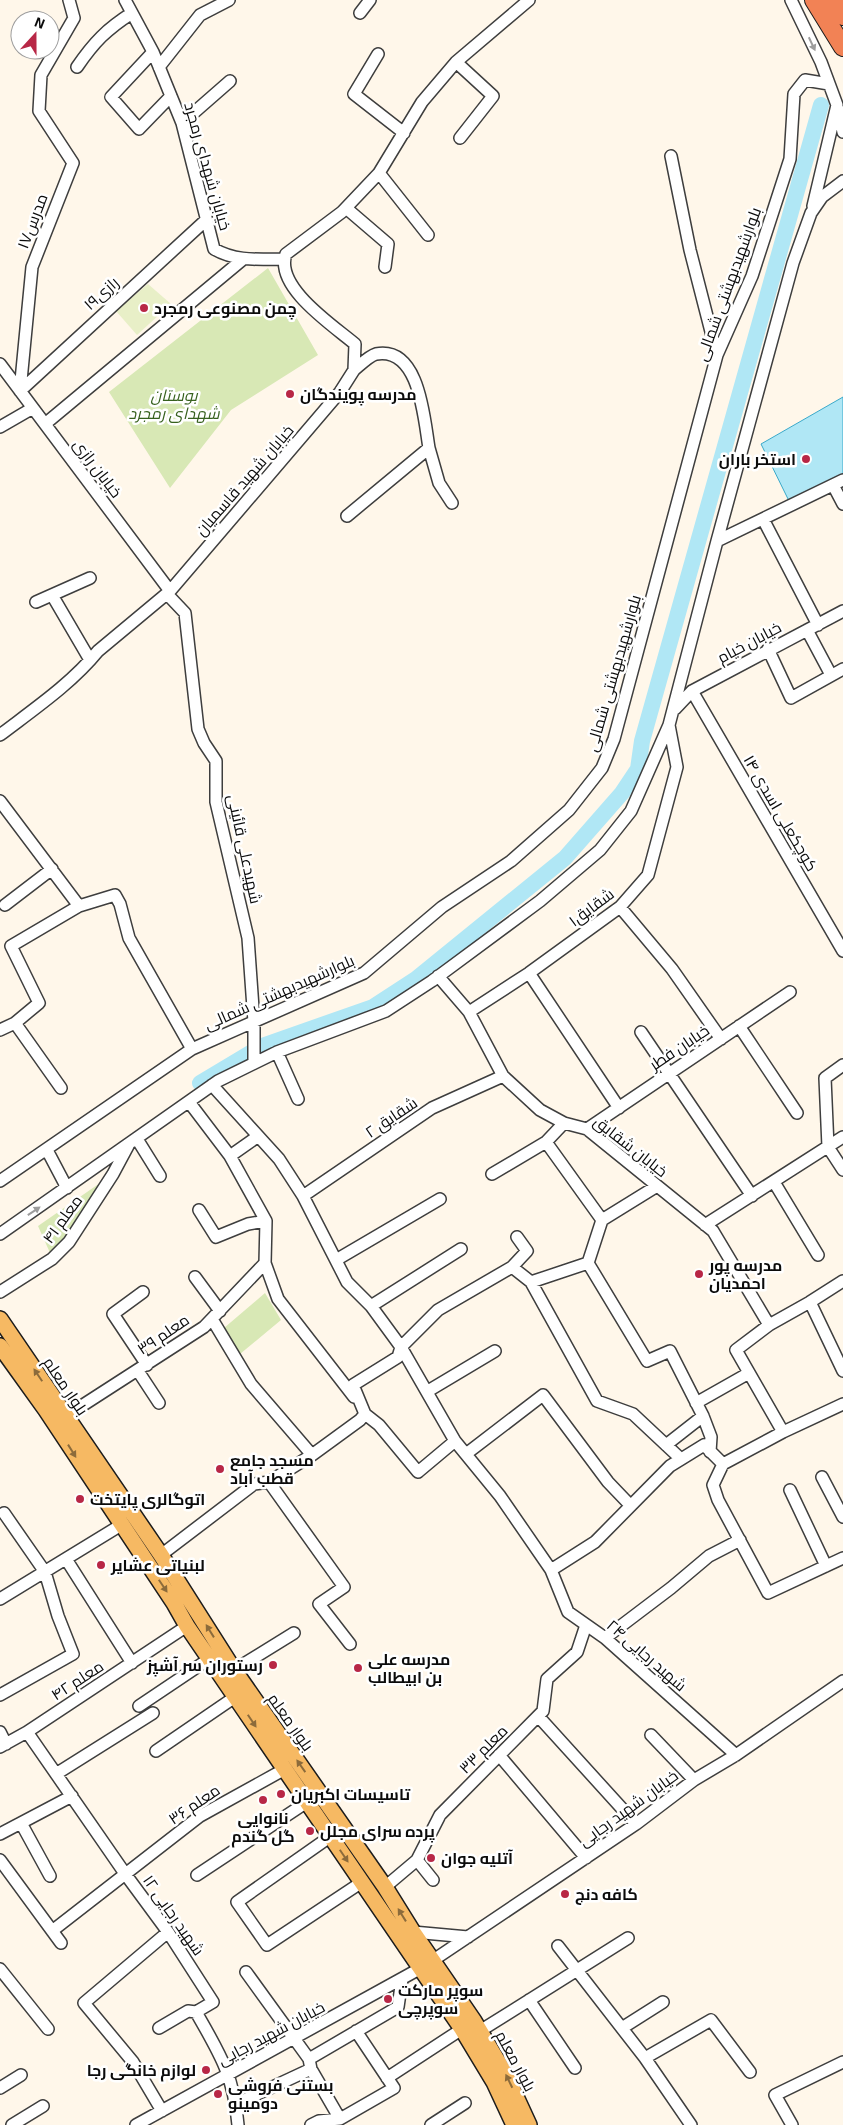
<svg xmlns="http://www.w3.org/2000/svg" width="843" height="2125" font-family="Georgia,Cairo,serif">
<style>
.green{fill:#d8e8b5}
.pitch{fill:#e8efc7}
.water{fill:#b0e7f5;stroke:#39a9ca}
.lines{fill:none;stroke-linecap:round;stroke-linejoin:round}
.river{stroke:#b0e7f5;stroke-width:16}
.minor-casing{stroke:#3e3e3e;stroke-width:14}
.major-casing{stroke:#1c1c1c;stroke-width:18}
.highway-casing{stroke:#1c1c1c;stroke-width:20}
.minor{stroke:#fff;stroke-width:11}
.major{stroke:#f6b963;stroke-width:15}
.highway{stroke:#f28255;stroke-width:18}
.oneway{fill:#9d9d9d}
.oneway2{fill:#8c6b3b}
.poi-dot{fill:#b82746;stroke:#fff;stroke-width:2}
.labels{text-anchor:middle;stroke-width:5;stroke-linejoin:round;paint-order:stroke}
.street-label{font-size:16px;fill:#0b0b0b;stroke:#fff}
.poi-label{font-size:16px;font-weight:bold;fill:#0b0b0b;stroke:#fff;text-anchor:start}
.park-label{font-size:16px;font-style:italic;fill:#37611e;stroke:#fff}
</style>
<rect width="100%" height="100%" fill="#fff7ea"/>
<path class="green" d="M268 268 318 355 231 410 170 488 109 392Z
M113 1174 55 1264 38 1226Z
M265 1293 281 1320 240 1354 224 1328Z"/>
<path class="pitch" d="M148 284 171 304 137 335 116 311Z"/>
<path class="water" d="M843 397V474L790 503 761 444Z"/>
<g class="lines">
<path class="river" d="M200 1083 262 1046 373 1007 416 979 565 858 622 793 638 769 642 741 821 105"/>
<defs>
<path id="minor" d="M125 0 153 52 182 123 214 249C237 262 259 259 284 259
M791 0 821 62 837 105 813 206
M360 13 370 0
M153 52 111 97 139 129 171 96
M378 54 354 94 404 133
M456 62 493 96 460 138
M77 67C94 42 107 29 132 13
M159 67 200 15 229 0
M838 109 843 132
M182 123 230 81
M671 156 690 250 717 355
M379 173 428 235
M346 208 388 244 385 267
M0 364 170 591
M20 391 32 267 73 163 39 111 41 75 74 18 69 0
M20 391 206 220
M45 424 242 260
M0 427 33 408
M429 448 439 483 452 503
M833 485 843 504
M347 516 429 448C424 419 420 346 376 354 369 356 360 365 354 370
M763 519 818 625
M717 541 843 480
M167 594 185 613 198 729 204 743 216 761V802L248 938 254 1022V1063
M52 595 90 660
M36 602 90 578
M807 630 831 675
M768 649 791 698 843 669
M692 691 843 951
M675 709 692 691 843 611
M0 735C34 709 71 684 98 651L170 591 340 392 354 370 355 344C334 326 274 287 286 254L342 212 379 173 422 102 456 62 529 0
M0 801 79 906 115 895 120 904 129 938 192 1049
M5 905 52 869
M620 907 672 969 721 1039
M529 973 619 1108
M438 976 469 1012 503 1076 540 1110 564 1123 587 1129 713 1231 769 1325 736 1350 783 1432
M469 1012 529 973 620 907 648 875 677 767 669 725
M15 1023 61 1088
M739 1026 797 1113
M0 1030 15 1023 39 1003 11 946 79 906
M641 1032 752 1196
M277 1052 298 1099
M843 1065 825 1078 828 1147 843 1170
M212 1085 279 1159 303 1196 347 1282 371 1306 401 1347 455 1441 500 1496 551 1570 568 1612 605 1638 736 1755
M189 1102 230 1156 266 1221 265 1263 278 1299 354 1397
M587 1129 790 992
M137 1139 160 1176
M546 1142 602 1220
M47 1150 67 1188
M230 1156 257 1137
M492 1174 546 1142 564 1123
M0 1181 192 1049 364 973 442 907 511 861 569 810 602 768 614 739 717 355 752 276 790 159 794 94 805 80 829 84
M774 1182 818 1255
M303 1196 432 1108 503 1076
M199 1210 216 1237 248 1224 266 1221
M602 1220 657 1186
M705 1225 843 1137
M0 1234 218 1081 277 1052 386 1011 432 981 540 901 600 850 631 811 669 725 717 541 793 263 811 213 822 197 843 181
M336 1260 440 1199
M588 1263 647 1361 670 1351 703 1416 711 1437 710 1452
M512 1267 527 1251 517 1237
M195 1277 220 1311
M531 1282 597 1401 633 1414 681 1459
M0 1292 52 1259 69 1242 113 1174 128 1146
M143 1292 113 1314 147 1365
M810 1302 843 1281
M371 1306 461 1249
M212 1319 251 1384 312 1455
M769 1325 810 1302 843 1371
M138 1371 159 1403
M428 1391 495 1351
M696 1403 749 1373
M365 1414 379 1425 418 1472 455 1441
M66 1416 204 1327 265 1263
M666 1445 703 1416
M466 1454 543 1395 608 1482 630 1505
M723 1464 713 1485 718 1500 768 1593 843 1558
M822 1477 843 1517
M269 1482 344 1587 319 1604 350 1644
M790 1490 826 1566
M161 1555 254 1484 269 1482 312 1455 360 1420 365 1414 353 1385 398 1357 401 1347 438 1310 512 1267 531 1282 588 1263 602 1220
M66 1559 132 1663
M551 1570 595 1542 670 1466 704 1445 723 1464 783 1432 843 1404
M0 1599 121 1525
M187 1626 27 1732 126 1875 168 1932 213 2002 196 2012C220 2054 234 2076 238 2125
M605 1638 671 1588 709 1556 740 1540
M234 1670 294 1633
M0 1695 73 1654 58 1616 45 1572 4 1513
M139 1706 209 1659
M538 1716 636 1824
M0 1732 6 1744
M651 1735 694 1780
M0 1747 27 1732
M156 1751 235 1697
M499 1755 586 1858
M56 1774 153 1713
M21 1823 50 1876
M0 1834 72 1796
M331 1836 237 1902 267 1945 362 1882
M0 1860 61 1943
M417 1860 433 1880
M197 1875 307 1802
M385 1887 417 1860 440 1815 543 1711 547 1679 577 1652 586 1625
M52 1931 200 1816 285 1769
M413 1932 468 1937
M558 1946 645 2058 691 2125
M432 1961 636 1824 694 1780 736 1755 843 1681
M0 1969 48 2029
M246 1972 309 2059 311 2069 340 2119
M529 2000 575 2068
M159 2028 188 2011 196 2012
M622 2028 663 2002
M480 2031 628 1938
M645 2058 711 2020 750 2072
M309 2059 398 2007 402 1979
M387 2078 462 2029
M0 2088 21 2075
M236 2104 311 2069
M162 2111 133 2062 84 2003 168 1932
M12 2125 43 2106
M136 2125 421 1968
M311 2125 319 2121 340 2119 394 2088 356 2031
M431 2125 465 2103
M792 2125 775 2095 843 2062"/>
<path id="major" d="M0 1319 161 1555 234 1670 385 1887 413 1932 474 2021 506 2075 529 2125
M0 1346 46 1410 174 1603 187 1626 462 2029 494 2082 514 2125"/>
<path id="highway" d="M814 0 843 47
M833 0 843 16"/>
</defs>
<use href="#minor" class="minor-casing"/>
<use href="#major" class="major-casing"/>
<use href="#highway" class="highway-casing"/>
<use href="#minor" class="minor"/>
<use href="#major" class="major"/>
<use href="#highway" class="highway"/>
</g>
<defs><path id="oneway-solid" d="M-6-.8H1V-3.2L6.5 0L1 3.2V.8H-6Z" transform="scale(1.25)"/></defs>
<g class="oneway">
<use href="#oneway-solid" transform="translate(812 44) rotate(65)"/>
<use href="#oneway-solid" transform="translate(34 1211) rotate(-34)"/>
</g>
<g class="oneway2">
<use href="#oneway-solid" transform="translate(38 1375) rotate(-124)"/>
<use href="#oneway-solid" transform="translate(72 1451) rotate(58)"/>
<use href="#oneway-solid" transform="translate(163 1586) rotate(56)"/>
<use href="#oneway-solid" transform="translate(210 1631) rotate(-122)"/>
<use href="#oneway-solid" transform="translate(252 1721) rotate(56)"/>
<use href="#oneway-solid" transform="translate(301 1766) rotate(-125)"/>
<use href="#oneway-solid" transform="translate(344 1856) rotate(56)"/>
<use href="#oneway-solid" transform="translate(402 1915) rotate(-122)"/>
<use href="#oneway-solid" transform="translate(509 2081) rotate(-116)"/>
</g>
<g class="poi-dot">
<circle cx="144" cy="308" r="5"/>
<circle cx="290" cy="394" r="5"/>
<circle cx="806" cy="459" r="5"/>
<circle cx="699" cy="1274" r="5"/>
<circle cx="220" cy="1469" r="5"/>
<circle cx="80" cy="1499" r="5"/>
<circle cx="101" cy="1565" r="5"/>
<circle cx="273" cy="1665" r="5"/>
<circle cx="358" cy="1668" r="5"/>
<circle cx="281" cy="1794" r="5"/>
<circle cx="263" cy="1800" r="5"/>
<circle cx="310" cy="1831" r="5"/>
<circle cx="431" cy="1858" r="5"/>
<circle cx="565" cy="1894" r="5"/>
<circle cx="388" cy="1999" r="5"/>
<circle cx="206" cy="2070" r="5"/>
<circle cx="218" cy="2094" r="5"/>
</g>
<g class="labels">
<g class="street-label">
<text transform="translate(208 166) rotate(74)" y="6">خیابان شهدای رمجرد</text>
<text transform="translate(32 221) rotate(-69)" y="6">مدرس۱۷</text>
<text transform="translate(728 284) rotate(-70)" y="6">بلوارشهیدبهشتی شمالی</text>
<text transform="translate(101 293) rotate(-42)" y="6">رازی۱۹</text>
<text transform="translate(98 468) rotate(53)" y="6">خیابان رازی</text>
<text transform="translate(244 480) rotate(-49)" y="6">خیابان شهید قاسمیان</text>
<text transform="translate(749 642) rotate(-28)" y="6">خیابان خیام</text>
<text transform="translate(613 673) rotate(-74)" y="6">بلوارشهیدبهشتی شمالی</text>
<text transform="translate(781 813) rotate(60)" y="6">کوچکعلی اسدی ۱۴</text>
<text transform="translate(245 849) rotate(78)" y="6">شهیدعلی قائینی</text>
<text transform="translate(591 907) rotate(-37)" y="6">شقایق۱</text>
<text transform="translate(279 992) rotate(-24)" y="6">بلوارشهیدبهشتی شمالی</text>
<text transform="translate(679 1047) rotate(-34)" y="6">خیابان فطر</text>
<text transform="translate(391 1117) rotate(-34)" y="6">شقایق ۲</text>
<text transform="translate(631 1146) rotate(38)" y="6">خیابان شقایق</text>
<text transform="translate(62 1219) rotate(-54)" y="6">معلم ۴۱</text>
<text transform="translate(163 1334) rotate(-34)" y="6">معلم ۳۹</text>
<text transform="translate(66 1386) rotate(56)" y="6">بلوار معلم</text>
<text transform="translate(647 1655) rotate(41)" y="6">شهید رجایی ۲۴</text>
<text transform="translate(77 1680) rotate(-33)" y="6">معلم ۴۲</text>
<text transform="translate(291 1722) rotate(55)" y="6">بلوار معلم</text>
<text transform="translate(483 1749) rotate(-45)" y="6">معلم ۳۳</text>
<text transform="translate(194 1804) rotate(-34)" y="6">معلم ۳۶</text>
<text transform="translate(628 1808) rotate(-36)" y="6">خیابان شهید رجایی</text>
<text transform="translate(174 1915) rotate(55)" y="6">شهید رجایی ۱۲</text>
<text transform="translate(271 2033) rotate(-28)" y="6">خیابان شهید رجایی</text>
<text transform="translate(516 2061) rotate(62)" y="6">بلوار معلم</text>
</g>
<g class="poi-label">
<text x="154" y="314">چمن مصنوعی رمجرد</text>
<text x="300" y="400">مدرسه پویندگان</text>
<text x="796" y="465" text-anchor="end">استخر باران</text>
<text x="709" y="1271">مدرسه پور<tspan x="709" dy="18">احمدیان</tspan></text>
<text x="230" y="1466">مسجد جامع<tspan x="230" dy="18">قطب آباد</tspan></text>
<text x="90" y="1505">اتوگالری پایتخت</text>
<text x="111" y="1571">لبنیاتی عشایر</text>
<text x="368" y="1665">مدرسه علی<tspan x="368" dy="18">بن ابیطالب</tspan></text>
<text x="263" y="1671" text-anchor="end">رستوران سر آشپز</text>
<text x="291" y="1800">تاسیسات اکبریان</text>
<text x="263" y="1824" text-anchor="middle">نانوایی<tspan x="263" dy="18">گل گندم</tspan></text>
<text x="320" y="1837">پرده سرای مجلل</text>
<text x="441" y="1864">آتلیه جوان</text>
<text x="575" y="1900">کافه دنج</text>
<text x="398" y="1996">سوپر مارکت<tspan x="398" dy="18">سوپرچی</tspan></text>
<text x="196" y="2076" text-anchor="end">لوازم خانگی رجا</text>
<text x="228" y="2091">بستنی فروشی<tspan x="228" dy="18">دومینو</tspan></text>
</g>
<g class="park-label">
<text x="174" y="401">بوستان<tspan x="174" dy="18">شهدای رمجرد</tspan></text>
</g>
</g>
<g transform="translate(35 35) rotate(21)"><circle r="24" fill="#ffffff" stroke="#9d9d9d"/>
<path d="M0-4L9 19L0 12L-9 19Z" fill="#b82746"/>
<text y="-8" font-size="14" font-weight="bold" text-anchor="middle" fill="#0b0b0b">N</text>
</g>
</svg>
